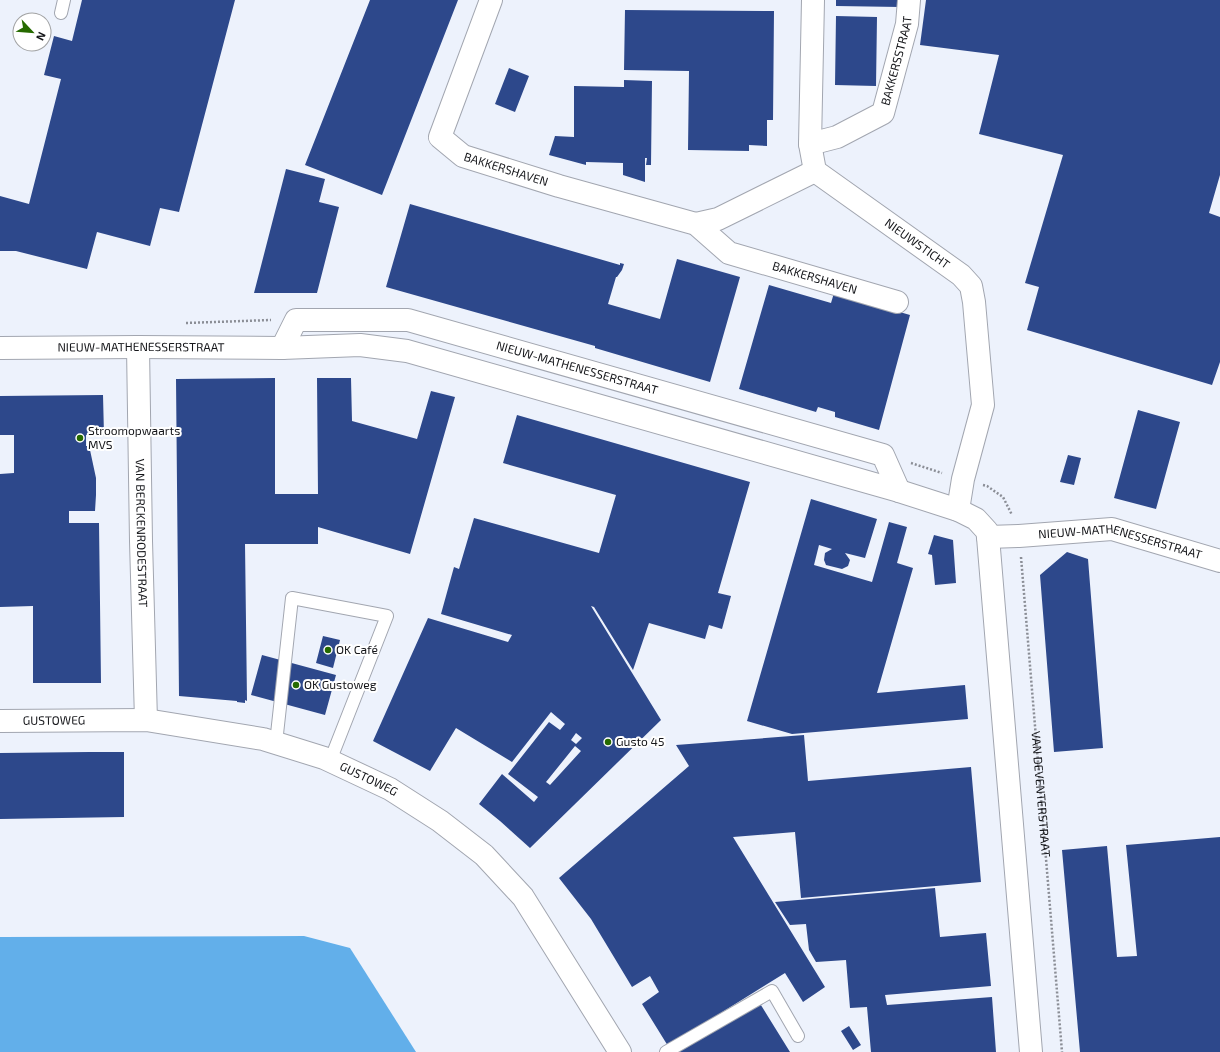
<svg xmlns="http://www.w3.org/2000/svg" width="1220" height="1052" font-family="'Exo 2',sans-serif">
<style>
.water{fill:#62afea}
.building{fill:#2d488b;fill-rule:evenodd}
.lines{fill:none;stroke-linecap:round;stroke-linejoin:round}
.lane-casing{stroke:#a2a6b0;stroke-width:14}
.street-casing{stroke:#a2a6b0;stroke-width:24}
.secondary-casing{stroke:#a2a6b0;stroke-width:24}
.path{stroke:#8b8e96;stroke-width:2.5;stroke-dasharray:2 2;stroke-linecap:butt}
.lane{stroke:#fff;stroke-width:12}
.street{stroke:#fff;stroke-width:22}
.secondary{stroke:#fff;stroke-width:22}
.poi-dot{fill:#266a00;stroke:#fff;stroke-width:1.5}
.labels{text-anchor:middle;stroke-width:4;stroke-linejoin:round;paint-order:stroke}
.street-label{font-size:12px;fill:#15161a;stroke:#fff}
.poi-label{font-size:12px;fill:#15161a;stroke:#fff;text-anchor:start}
</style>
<rect width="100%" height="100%" fill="#edf2fc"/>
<path class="water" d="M304 936 350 948 416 1052H0V937Z"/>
<path class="building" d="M82 0H235L179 212 160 208 150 246 97 232 87 269 16 251H0V196L29 204 61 79 44 75 54 36 72 41Z
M370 0H458L382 195 305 165Z
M836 0H900V7L836 6Z
M926 0H1220V175L1209 213 1220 217V362L1212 385 1027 330 1039 287 1025 283 1063 155 979 134 999 55 920 45Z
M625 10 774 11 773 120H767V146L749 145V151L688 150 689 71 624 70Z
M836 16 877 17 876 86 835 85Z
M509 68 529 76 515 112 495 104Z
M624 80 652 81 651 165H646L647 158H645V182L623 175V163L586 162V165L549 155 555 136 574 137V86L624 87Z
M286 169 325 179 319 202 339 207 317 293H254Z
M410 204 620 265V263L624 264 622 270 617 277H616L608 304 660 319 677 259 740 277 710 382 595 348V346L386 287Z
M769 285 831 303 834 293 910 315 879 430 835 417V412L818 407 816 412 739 389Z
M275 378V494H318L317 378H351L352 421 417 439 431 391 455 397 410 554 318 527V544H245L247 701 245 700V703L237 702V701L179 696 176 379Z
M103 395 104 435H86V446H89L90 450 96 478V495L95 511H69V523H99L101 683H33V606L0 607V474L14 473V435H0V396Z
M1138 410 1180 422 1156 509 1114 498Z
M517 415 750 482 718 593 731 596 722 629 709 625 705 639 649 623 633 670 594 607 591 606 661 720 530 848 500 821 479 804 502 774 534 802 538 797 508 774 549 722 560 730 565 724 551 712 512 762 456 728 430 771 373 741 428 618 508 642 512 635 441 614 454 567 459 569 474 518 599 553 616 495 503 463ZM576 733 582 738 576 744 571 740ZM575 746 581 751 550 785 546 782Z
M1068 455 1081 458 1074 485 1060 482Z
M811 499 877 519 865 558 845 553 850 560 848 566 842 569 826 565 824 560 825 553 832 549 819 545 814 565 872 582 889 522 907 527 897 563 913 568 877 693 965 685 968 719 792 734 747 721Z
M934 535 953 540 956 583 935 585 932 555 928 554Z
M1067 552 1088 559 1103 748 1054 752 1040 575Z
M323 636 340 640 333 668 316 663Z
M262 655 336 675 325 715 251 695Z
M804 735 808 781 971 767 981 882 801 898 795 832 733 837 825 987 803 1002 785 973 668 1046 642 1004 659 992 650 976 632 987 591 919 559 878 689 766 676 745Z
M89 752H124V817L0 819V753Z
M1220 837V1052H1080L1062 850 1107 846 1117 957 1137 956 1126 845Z
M935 888 940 937 986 933 991 986 885 995 887 1005 992 997 996 1052H871L867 1007 850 1008 846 960 816 962 809 950 806 924 790 925 775 902Z
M759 1002 790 1052H679Z
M849 1026 861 1045 853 1050 841 1031Z"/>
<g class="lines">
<defs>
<path id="lane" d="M61 13 64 0
M276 743 292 598 387 616 330 761
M666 1052 772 991 798 1036"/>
<g id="street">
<path id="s2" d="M491 0 440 137 463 156 559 186 696 224 729 253 897 302"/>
<path id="s3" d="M813 0 810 144 815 171 961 275 971 286 974 302 983 405 963 479 958 510"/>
<path id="s4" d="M810 144 837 137 883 113 907 24 909 0"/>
<path d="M696 224 718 219 815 171"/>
<path id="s5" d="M138 347 141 541 146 720"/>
<path id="s6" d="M282 348 296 320H408L883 455 899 491"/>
<path id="s7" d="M988 537 1019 536 1112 529 1220 561"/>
<path id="s8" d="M0 721 146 720 263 739 324 758 390 789 440 821 484 855 523 897 620 1052"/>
</g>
<g id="secondary">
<path id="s9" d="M0 348 138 347 282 348 360 345 407 351 899 491 958 510 976 519 987 531 988 537 1031 1052"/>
</g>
</defs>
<use href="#lane" class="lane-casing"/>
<use href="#street" class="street-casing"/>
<use href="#secondary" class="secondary-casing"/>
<g class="path">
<path d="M186 323 271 320"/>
<path d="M911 463 942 473"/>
<path d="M983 485 987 486 1003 497 1012 515"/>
<path id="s1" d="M1021 557 1062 1052"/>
</g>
<use href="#lane" class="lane"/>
<use href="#street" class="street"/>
<use href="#secondary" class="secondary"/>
</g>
<g class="poi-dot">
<circle cx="80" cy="438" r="4"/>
<circle cx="328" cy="650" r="4"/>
<circle cx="296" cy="685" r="4"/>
<circle cx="608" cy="742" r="4"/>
</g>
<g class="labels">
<g class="street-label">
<text dy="4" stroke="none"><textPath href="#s4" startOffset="134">BAKKERSSTRAAT</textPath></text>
<text dy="4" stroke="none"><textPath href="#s2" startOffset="221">BAKKERSHAVEN</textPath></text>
<text dy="4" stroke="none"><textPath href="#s3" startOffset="297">NIEUWSTICHT</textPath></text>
<text dy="4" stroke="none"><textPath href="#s2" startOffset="552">BAKKERSHAVEN</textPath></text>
<text dy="4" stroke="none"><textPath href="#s9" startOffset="141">NIEUW-MATHENESSERSTRAAT</textPath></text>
<text dy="4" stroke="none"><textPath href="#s6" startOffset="319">NIEUW-MATHENESSERSTRAAT</textPath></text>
<text dy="4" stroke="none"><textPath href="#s5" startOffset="186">VAN BERCKENRODESTRAAT</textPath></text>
<text dy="4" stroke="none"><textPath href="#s7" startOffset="134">NIEUW-MATHENESSERSTRAAT</textPath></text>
<text dy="4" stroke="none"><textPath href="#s8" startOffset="54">GUSTOWEG</textPath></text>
<text dy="4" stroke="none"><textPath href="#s8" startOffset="378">GUSTOWEG</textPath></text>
<text dy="4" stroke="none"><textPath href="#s1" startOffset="238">VAN DEVENTERSTRAAT</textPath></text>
</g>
<g class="poi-label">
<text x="88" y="435">Stroomopwaarts<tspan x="88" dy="14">MVS</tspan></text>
<text x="336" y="654">OK Café</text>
<text x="304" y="689">OK Gustoweg</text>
<text x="616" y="746">Gusto 45</text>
</g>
</g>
<g transform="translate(32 32) rotate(116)"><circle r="19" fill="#ffffff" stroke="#a1a2a3"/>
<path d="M0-3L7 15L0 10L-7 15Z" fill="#266a00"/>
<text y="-6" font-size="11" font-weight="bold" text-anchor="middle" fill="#15161a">N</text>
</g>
</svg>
